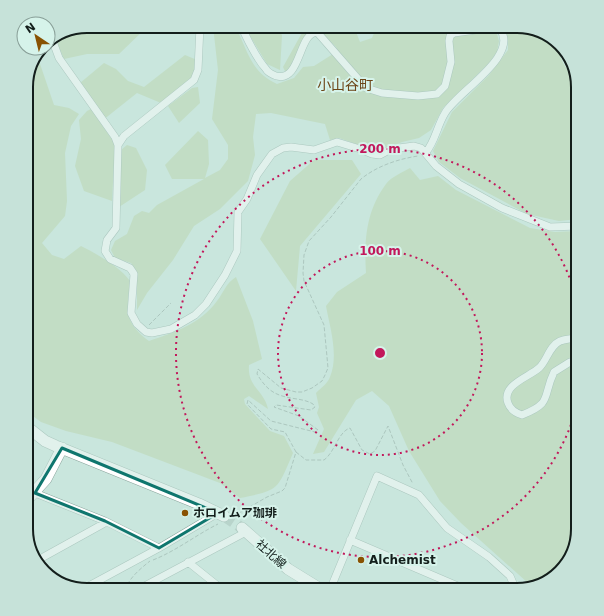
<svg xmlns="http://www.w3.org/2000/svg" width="604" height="616" font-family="'DejaVu Sans','Noto Sans JP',sans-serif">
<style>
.green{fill:#bad3a8}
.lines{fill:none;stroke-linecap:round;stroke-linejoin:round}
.secondary-tunnel{stroke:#a5beb6;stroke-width:11;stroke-dasharray:11 5.5;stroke-linecap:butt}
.street-casing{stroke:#8aa59d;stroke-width:8}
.secondary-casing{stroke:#8aa59d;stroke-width:12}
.path{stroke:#8aa19a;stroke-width:1;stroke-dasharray:4 2;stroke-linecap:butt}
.street{stroke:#fff;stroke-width:7}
.secondary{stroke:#fff;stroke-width:11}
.marked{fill:none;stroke:#0f766e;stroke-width:3;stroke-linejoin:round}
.ring{fill:none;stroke:#c2185b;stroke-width:2;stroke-dasharray:2 4}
.poi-dot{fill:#895202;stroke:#d6f3ea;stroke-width:1.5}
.labels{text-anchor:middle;stroke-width:4;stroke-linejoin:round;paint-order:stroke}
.poi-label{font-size:12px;font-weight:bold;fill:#131e1b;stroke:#d6f3ea;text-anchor:start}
.street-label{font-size:12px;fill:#131e1b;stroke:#d6f3ea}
.quarter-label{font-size:14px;fill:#6c4518;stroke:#d6f3ea}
.rim{fill:none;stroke:#131e1b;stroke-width:2}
.centre{fill:#c2185b;stroke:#d6f3ea;stroke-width:2}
.ring-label{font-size:12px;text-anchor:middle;font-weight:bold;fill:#c2185b;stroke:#d6f3ea;stroke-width:4;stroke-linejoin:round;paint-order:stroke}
</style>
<rect width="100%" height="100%" fill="#c9e6dd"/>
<path class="green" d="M87 26H148L119 54H87L64 59 55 38Z
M213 26 239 34C249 56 254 74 277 84L294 78 303 67 314 66 333 54 365 89 382 95 444 91 450 40 455 35 496 31 499 41 497 52 489 63 443 108 431 130 419 138 402 142 379 152 339 138 330 140 325 124 271 113 256 114 253 137 255 155 248 181 220 209 194 226 173 260 147 293 137 310V272L131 263 115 258 111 250 115 241 127 234 134 216 142 211 149 213 157 205 204 179H172L165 165 198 131 208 140 209 164 205 178 220 170 228 159V145L212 119 218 70Z
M244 26H275L282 35 280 70 267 64Z
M303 26H345L354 31 350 26H370L369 31 356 32 360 42 372 38 377 26H471L454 31 443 83 435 91 419 95 383 92 367 86 339 54 336 47 318 29 293 66 286 73 283 67 303 31Z
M504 26H521L559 45C559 67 572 70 578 87V219L559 221 527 214 460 178 439 162 433 151 452 112 489 75 508 50V40Z
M185 55 197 60 191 81 161 103 137 93 103 120 80 83 104 63 116 69 128 81 144 87Z
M38 58 54 105 69 108 79 114 71 126 65 153 67 201 65 216 42 243 52 255 64 259 81 246C97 254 120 267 130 281 127 311 123 321 149 341 175 332 200 324 217 301 224 292 226 283 236 277L253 321 262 359 249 365C247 387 264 390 268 409L249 396 244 399 245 404 270 431 284 436 293 453C277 490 280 490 240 498L220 483 112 442 66 431 41 422 26 411V83Z
M198 87 200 103 179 123 168 106 192 88Z
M91 109 115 144 112 201 84 191 75 166 81 139 79 120 87 111Z
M127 145 136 148 147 170 145 190 116 209 121 150Z
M314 160H352L361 174 300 246 296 291 260 239 290 181Z
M410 168 420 180 438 176 456 190 530 228 555 232 578 231V529L572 556 557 575 525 587 528 583 461 523 440 501 409 451 389 406 372 391 356 400 324 452 313 454 324 429 317 413 319 407 316 393C321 388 328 383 330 377 339 355 330 328 326 306L337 292 366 273C364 240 366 211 386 184 391 177 403 172 410 168Z"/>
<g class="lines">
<path class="secondary-tunnel" d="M224 516 242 528"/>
<defs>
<path id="street" d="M241 26C248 40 255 57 266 69 268 73 272 74 276 76 301 83 298 33 317 32L366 88 382 93 418 96 437 94 445 86 451 62 449 41 450 36 454 33 497 27 500 29C520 56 457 92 445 113 437 126 435 142 426 152
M52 39 59 58 115 137 118 145 116 228 107 240 105 251 110 259 130 268 134 274 131 313 137 324 146 332 152 333 171 329 195 315 206 304 225 275 237 251 238 212 247 199 257 175 272 154 283 148 291 147 314 150 337 142 360 149 372 154 380 155 391 149 414 146 421 148 436 166 459 184 502 208 550 227 578 226
M118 145 124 136 194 80 198 70 200 26
M578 337C572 339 565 339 560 341 549 346 547 361 539 368 529 377 501 385 508 403 510 409 516 413 522 415 553 403 542 397 554 372L570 362H578
M26 487 35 493 105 521 159 548
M350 540 467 590
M38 560 103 524 105 521
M188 562 223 590
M83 589 159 548 218 513
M137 590 246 532
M330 590 377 476 419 495 447 528 489 557 510 576 513 583 512 590"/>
<path id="secondary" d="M26 426 45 441 56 446 199 504 224 516
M26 501 46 479 62 448
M242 528 288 569 322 590"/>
</defs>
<use href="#street" class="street-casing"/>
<use href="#secondary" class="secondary-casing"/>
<path class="path" d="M149 325 171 303
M296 452 306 460H324C335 452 338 432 350 428L362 450 370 454 375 451 388 426 403 465 413 484
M234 516 267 497 282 491 285 488 296 452 285 432 271 429 247 404 248 400 271 421 315 432 318 430 299 416 274 407 276 405 311 410 315 407 313 404C308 401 303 400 297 399 276 396 268 392 257 374L258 369 281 388 296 392H302L312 388 322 381 325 375 328 368 327 357 324 325 304 281 303 273 304 255 309 241 331 217 361 179C377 166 398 159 418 156
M153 560C176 551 196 535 218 524
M125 590C129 578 140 569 150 561"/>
<use href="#street" class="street"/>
<use href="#secondary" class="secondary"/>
</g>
<path d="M0 0H604V616H0ZM62 448 218 513 159 548 105 521 35 493Z" fill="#c9e6dd" fill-opacity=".55" fill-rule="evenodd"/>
<path class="marked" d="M62 448 218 513 159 548 105 521 35 493Z"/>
<g class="ring">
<circle cx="380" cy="353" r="102"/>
<path d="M578 402A204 204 0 1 1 578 304"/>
</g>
<g class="poi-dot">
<circle cx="185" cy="513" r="4"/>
<circle cx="361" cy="560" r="4"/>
</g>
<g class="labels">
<g class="poi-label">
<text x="193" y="517">ホロイムア珈琲</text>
<text x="369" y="564">Alchemist</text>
</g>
<g class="street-label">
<text transform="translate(271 554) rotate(42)" y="4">社北線</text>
</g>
<g class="quarter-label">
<text x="345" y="90">小山谷町</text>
</g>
</g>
<path d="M0 0H604V616H0ZM87 33H517A54 54 0 0 1 571 87V529A54 54 0 0 1 517 583H87A54 54 0 0 1 33 529V87A54 54 0 0 1 87 33Z" fill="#c6e2d9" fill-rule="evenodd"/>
<path class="rim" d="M87 33H517A54 54 0 0 1 571 87V529A54 54 0 0 1 517 583H87A54 54 0 0 1 33 529V87A54 54 0 0 1 87 33Z"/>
<circle cx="380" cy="353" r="6" class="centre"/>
<g class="ring-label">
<text x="380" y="153">200 m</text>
<text x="380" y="255">100 m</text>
</g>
<g transform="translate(36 36) rotate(325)"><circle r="19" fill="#d6f3ea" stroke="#889e97"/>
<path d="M0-3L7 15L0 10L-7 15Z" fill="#895202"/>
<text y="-6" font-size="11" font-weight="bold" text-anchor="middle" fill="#131e1b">N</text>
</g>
</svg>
